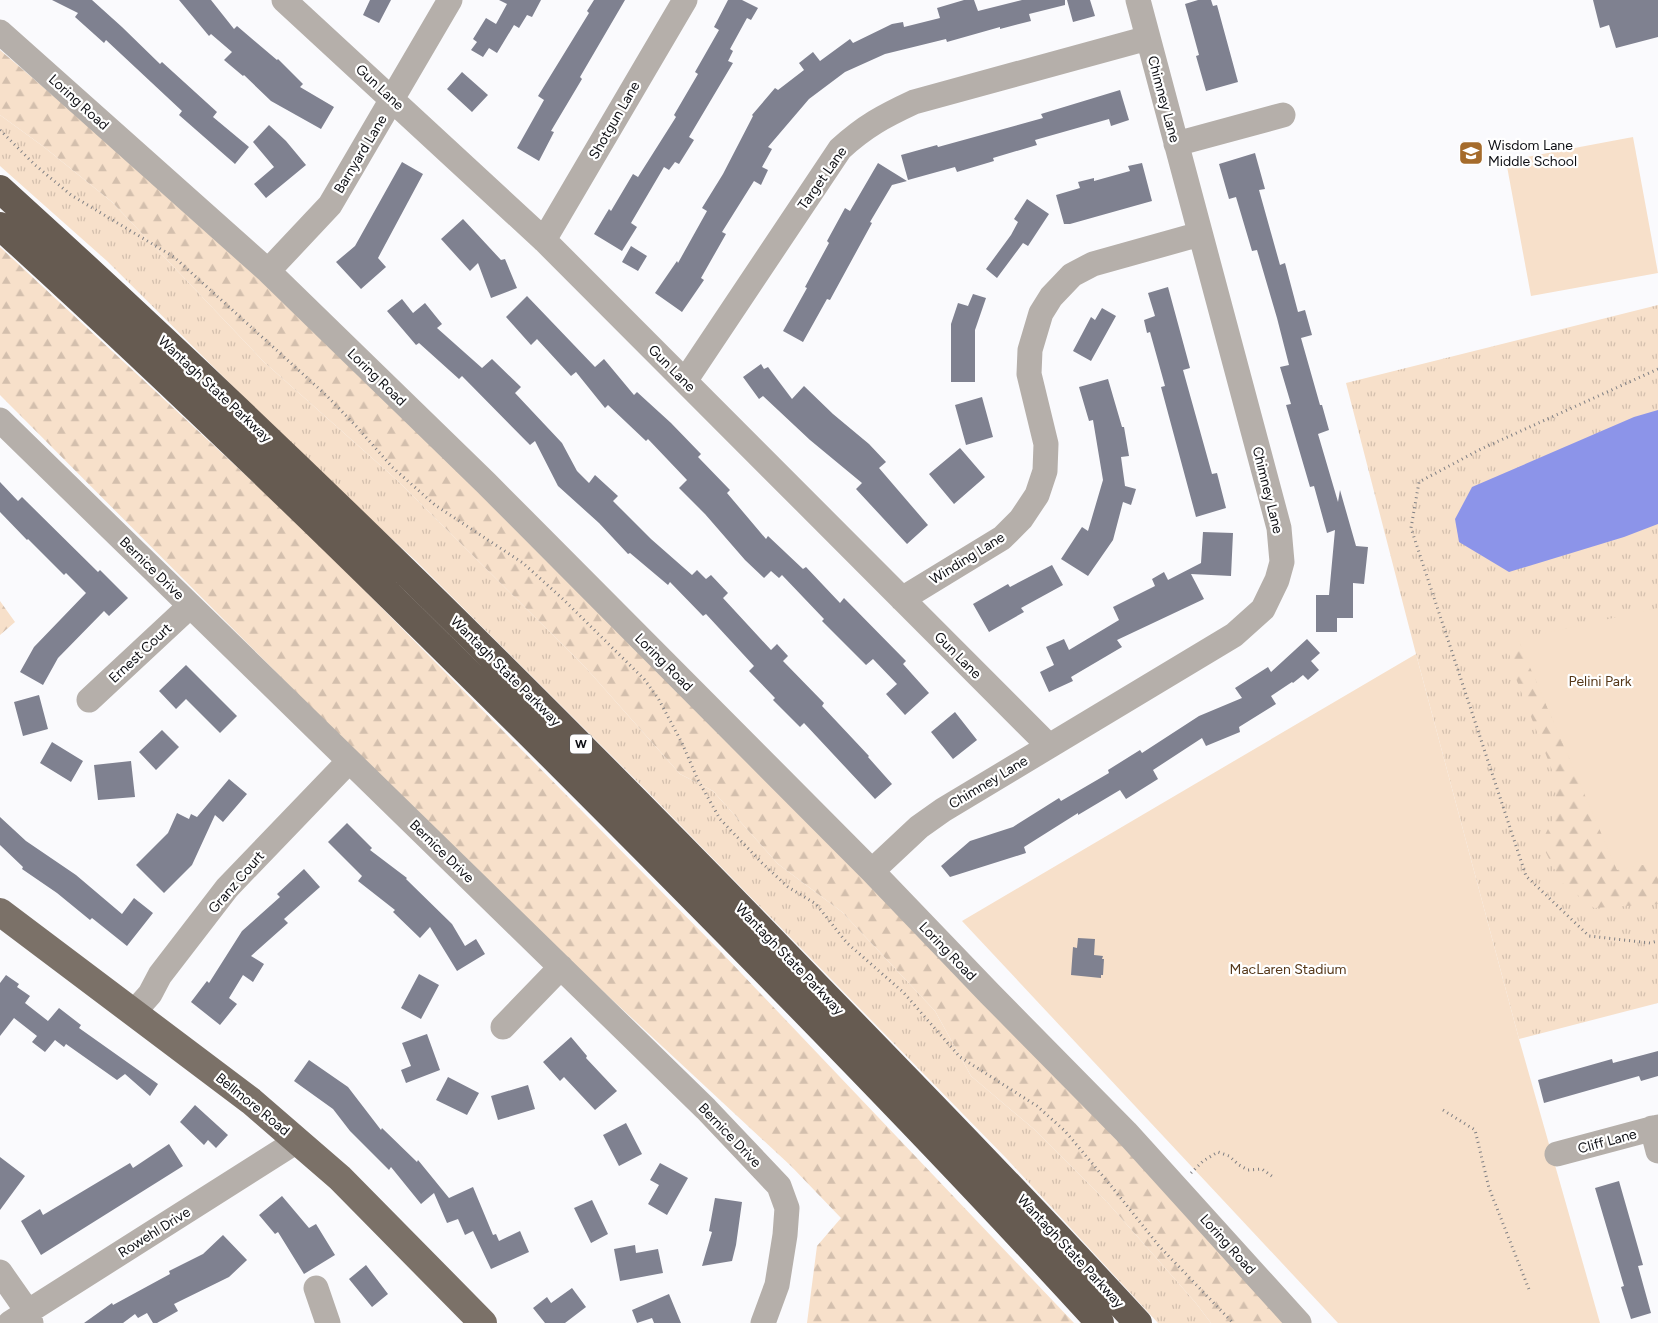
<svg xmlns="http://www.w3.org/2000/svg" width="1658" height="1323" font-family="Figtree,sans-serif">
<style>
.grass{fill:url(#grass-tufts)}
.forest{fill:url(#forest-firs)}
.green{fill:#f7e0ca}
.water{fill:#8c94e9}
.building{fill:#7f8190}
.lines{fill:none;stroke-linecap:round;stroke-linejoin:round}
.path{stroke:#7f7f83;stroke-width:3;stroke-dasharray:1 4;stroke-linecap:butt}
.minor{stroke:#b5afaa;stroke-width:25}
.major{stroke:#7b7168;stroke-width:28}
.highway{stroke:#665b51;stroke-width:28}
.labels{text-anchor:middle;stroke-width:4.5;stroke-linejoin:round;paint-order:stroke}
.shield{fill:#fff;stroke:#56575a;stroke-width:1}
.shield-label{font-size:12px;font-weight:bold;fill:#0e0f14}
.street-label{font-size:14px;fill:#0e0f14;stroke:#fff}
.poi-label{font-size:14px;fill:#0e0f14;stroke:#fff;text-anchor:start}
.park-label{font-size:14px;fill:#553718;stroke:#fff}
</style>
<defs>
<pattern id="grass-tufts" width="24" height="20" patternUnits="userSpaceOnUse" patternTransform="scale(1.25)"><rect width="24" height="20" fill="#f7e0ca"/><path d="M3 7l-1-3M5 7V3M7 7l1-3M15 17l-1-3M17 17v-4M19 17l1-3" fill="none" stroke="#d3bfad"/></pattern>
<pattern id="forest-firs" width="22" height="20" patternUnits="userSpaceOnUse" patternTransform="scale(1.25)"><rect width="22" height="20" fill="#f7e0ca"/><path d="M5 1l3.5 6h-7zM16 11l3.5 6h-7z" fill="#d3bfad"/></pattern>
</defs>
<rect width="100%" height="100%" fill="#fafafd"/>
<path class="grass" d="M0 115 44 147 112 202 264 362 398 481 586 668 680 774 713 791 778 864 842 912 935 1011 971 1076 1035 1130 1107 1202 1195 1302 1211 1323H1158L1006 1158 645 789 415 560 321 474 107 261 0 166Z
M1658 305V1003L1519 1039 1416 654 1346 383Z"/>
<path class="forest" d="M0 50 267 279 1119 1135 1287 1323H1211L1195 1302 1107 1202 1035 1130 971 1076 935 1011 842 912 778 864 713 791 680 774 586 668 398 481 264 362 112 202 44 147 0 115Z
M0 247 307 532 722 953 1074 1323H807L817 1246 841 1218 791 1166 478 875 0 395Z
M0 601 15 622 0 635Z
M1518 639 1617 869 1658 862V904L1594 908 1561 882 1541 843 1555 815 1556 780 1511 666 1509 650Z"/>
<path class="green" d="M1633 137 1658 273 1531 296 1506 161Z
M1658 608V862L1617 870 1518 639Z
M1416 654 1519 1039 1600 1323H1338L962 921Z"/>
<path class="water" d="M1658 410V524L1624 537 1509 572 1459 542 1455 519 1472 487 1634 417Z"/>
<path class="building" d="M52 0H92L122 27 160 64 162 62 217 112 213 117 249 147 235 164 179 115 182 111 106 40 104 43 75 17 78 13Z
M179 0H211L234 29 237 26 277 60 278 59 303 84 300 87 334 107 321 129 271 101 244 75 243 76 224 60 232 52 211 34 209 36Z
M370 0H391L379 23 363 15Z
M499 0H541L532 17 527 15 519 28 514 25 497 53 489 48 483 57 471 50 477 42 473 39 486 18 496 24 507 4Z
M594 0H625L580 77 582 79 551 131 554 132 539 161 517 148 544 100 538 96 589 13 587 11Z
M728 0H742L758 8 751 20 747 18 730 49 733 51 728 61 733 63 689 137 694 140 679 164 675 162 669 170 664 167 631 223 637 227 622 251 594 234 609 209 611 211 633 174 638 177 676 117 674 115 698 74 695 72 719 30 714 27Z
M964 0H974L978 11 1022 0H1065V5L1029 14 1031 21 1000 29V27L947 42 946 39 885 54 845 72 809 99 768 147 772 149 762 167 768 170 761 185 754 181 722 232 726 234 701 278 704 280 682 312 655 293 677 261 678 263 707 211 702 208 723 174 753 116 752 115 775 88 778 90 804 70 799 63 813 52 820 61 850 39 853 43 892 24 903 22 904 27 940 18 937 8Z
M1067 0H1090L1095 16 1073 22Z
M1198 0H1211L1213 6 1217 5 1238 82 1206 91 1196 56 1199 55 1185 4Z
M1593 0H1658V37L1616 48 1609 25 1600 28Z
M462 72 488 95 472 112 447 89Z
M1120 90 1129 120 1111 126 1109 119 1035 140 1037 145 993 158 994 161 957 172 955 167 908 180 901 155 937 145 938 147 1043 118 1041 114Z
M269 125 286 141 306 165 266 198 254 184 274 167 253 142Z
M1255 153 1265 189 1259 190 1280 265 1285 263 1298 312 1305 310 1312 335 1301 338 1320 405H1322L1329 430 1318 434 1338 502 1340 490 1356 546 1368 547 1364 584 1353 583V618H1337V632H1316V595H1329L1335 530 1327 533 1314 486 1310 487 1286 405 1291 404 1280 367 1289 365 1277 318 1257 250 1252 251 1236 197 1229 199 1219 164Z
M402 162 423 174 378 258 386 267 361 289 336 262 355 246Z
M878 163 907 181 892 185 870 222 872 223 830 300 827 299 803 342 783 331 807 288 805 287 829 243 827 241 845 208 850 211Z
M1142 163 1152 201 1070 224H1064L1056 195 1080 188 1078 182 1094 178V181L1130 171 1128 166Z
M1027 199 1049 214 1028 246 1023 243 997 278 986 269 1011 235 1018 222 1014 219Z
M463 219 501 260 505 259 517 288 491 298 478 263 470 271 441 239Z
M631 246 647 256 638 271 622 262Z
M1168 287 1190 368 1183 370 1212 474 1217 473 1226 508 1196 517 1161 387 1165 386 1150 332 1147 333 1144 320 1155 316 1148 293Z
M973 294 986 298 975 330V382H951V324L958 303 968 306Z
M527 296 595 367 604 359 634 395 637 392 671 423 701 454 698 457 730 490 727 493 766 539 768 536 803 569 806 567 840 603 844 598 906 661 903 664 929 693 905 715 886 694 897 684 873 659 866 665 822 621 824 619 782 575 779 578 771 571 764 578 745 560 705 514 679 488 687 480 648 439 646 441 608 405 605 408 576 372 571 376 537 339 531 345 506 317Z
M402 299 413 313 425 303 442 324 437 328 482 368 492 359 521 387 515 393 562 443 577 471 589 483 595 475 618 496 613 501 651 539 692 575 697 570 706 579 711 575 728 593 723 598 771 650 777 644 788 656 783 661 824 703 822 706 869 756 868 757 892 784 875 799 804 723 800 727 773 700 775 698 749 671 754 666 706 614 703 616 670 582 668 585 630 553 628 554 599 523 558 486 535 441 530 445 462 376 459 379 419 343 416 345 387 311Z
M1102 308 1116 316 1091 361 1073 351 1091 317 1095 320Z
M761 364 764 369 768 367 792 399 804 386 833 414 869 444 886 462 879 468 928 525 907 544 856 489 862 483 810 440 763 396 759 399 743 377Z
M1108 379 1122 427H1124L1129 456 1121 457 1125 486 1136 489 1131 505 1123 502 1113 540 1088 576 1061 559 1082 527 1088 531 1103 480 1093 420 1089 421 1079 387Z
M982 397 993 437 966 445 955 405Z
M960 448 985 477 954 504 929 474Z
M0 482 18 501 22 497 98 572 100 570 128 598 109 616 104 611 58 658 43 685 20 672 34 647 86 593 66 573 64 575 28 539 27 540 0 512Z
M1203 532 1233 533 1231 576 1191 574 1204 599 1117 640 1122 647 1071 677 1073 681 1049 692 1040 672 1054 665 1046 647 1064 639 1069 650 1119 620 1113 607 1155 586 1152 579 1164 572 1168 580 1201 563Z
M1052 565 1063 585 1021 608 1024 612 989 632 973 604 1008 584 1010 587Z
M1307 639 1320 653 1311 661 1319 670 1308 680 1303 675 1293 683 1292 682 1271 696 1276 704 1239 727 1240 732 1206 746 1202 738 1153 770 1158 779 1126 799 1120 790 1078 815V813L1024 847 1026 853 950 877 941 866 970 841 1013 827 1059 798 1061 801 1109 773 1108 770 1140 750 1142 753 1199 716 1242 698 1235 688 1268 667 1271 672Z
M186 665 237 716 220 733 186 699 176 709 159 691Z
M39 695 48 729 23 736 14 702Z
M955 712 977 740 953 759 931 732Z
M162 730 179 747 156 770 139 752Z
M52 742 83 761 71 782 40 763Z
M131 761 135 797 98 800 94 765Z
M229 779 247 794 223 822 215 815 192 865 164 893 136 865 168 833 177 813 189 819 191 814 197 817Z
M0 817 26 841 76 875 122 914 134 898 153 913 127 946 92 918 90 920 57 893 22 869 23 867 0 845Z
M347 823 372 848 370 850 407 878 406 879 452 924 465 946 476 939 485 954 457 971 430 927 420 938 393 912 395 910 358 881 362 876 328 842Z
M304 869 320 887 284 919 288 923 251 956 264 964 253 982 243 975 229 998 237 1004 220 1025 191 1002 207 981 209 983 242 931 280 897 277 894Z
M1078 938 1095 939 1094 955 1103 956 1102 959H1104L1103 975H1101V978L1071 975 1073 947 1077 948Z
M419 974 439 985 421 1019 401 1008Z
M6 975 19 984 17 987 30 996 25 1003 48 1021 59 1008 81 1025 79 1028 158 1084 150 1096 125 1074 117 1080 66 1044 64 1047 55 1040 45 1052 32 1042 37 1036 14 1018 0 1036V983Z
M427 1034 440 1070 406 1083 401 1070 411 1066 402 1043Z
M571 1037 587 1056 586 1058 617 1091 595 1110 564 1077 560 1081 543 1062Z
M1658 1051V1076L1641 1081 1639 1076 1544 1103 1538 1080 1612 1059 1613 1063Z
M309 1060 348 1087 381 1130 382 1128 417 1162 418 1160 449 1198 473 1187 493 1235 496 1234 499 1241 520 1231 529 1252 491 1269 473 1231 465 1235 458 1219 447 1223 434 1193 421 1204 391 1167 389 1170 350 1131 333 1109 294 1081Z
M448 1077 479 1093 467 1115 436 1100Z
M528 1085 535 1109 498 1120 491 1096Z
M195 1105 228 1135 216 1148 208 1140 204 1145 180 1122Z
M626 1123 642 1154 619 1166 603 1135Z
M169 1144 183 1166 41 1255 21 1221 40 1209 43 1215 130 1163 133 1168Z
M0 1157 25 1176 0 1210Z
M660 1163 688 1178 667 1215 648 1204 659 1185 650 1180Z
M1619 1181 1643 1265 1638 1266 1651 1313 1631 1319 1621 1287 1624 1286 1595 1188Z
M282 1196 309 1228 316 1224 335 1255 304 1274 278 1232 275 1234 259 1215Z
M715 1198 742 1202 736 1245 732 1261 702 1266 712 1232 709 1231Z
M592 1200 608 1234 591 1243 574 1208Z
M223 1235 247 1260 229 1277 174 1304 178 1311 157 1323H153L147 1313 138 1318 135 1314 123 1323H84L112 1303 113 1305 170 1274 169 1271 203 1254Z
M635 1245 636 1253 658 1249 663 1273 620 1281 614 1249Z
M366 1265 388 1294 372 1307 349 1279Z
M572 1288 586 1307 565 1323H545L533 1308 547 1297 551 1303Z
M669 1294 681 1323H654L652 1318 637 1323 632 1310Z"/>
<g class="lines">
<path class="path" d="M0 130 35 165 71 195 174 257 326 395 356 426 392 467 435 505 523 563 564 600 644 679 658 698 682 743 698 780 720 819 762 863 788 887 816 904 847 943 903 992 960 1057 1037 1106 1065 1131 1112 1187 1159 1246 1233 1323
M1658 369 1481 449 1419 482 1411 528 1526 876 1589 936 1650 943 1658 941
M1443 1110 1475 1130 1489 1188 1530 1292
M1191 1173 1203 1161 1218 1152 1229 1156 1239 1165 1248 1170 1262 1169 1273 1177"/>
<path class="minor" d="M284 0 544 240 1049 746
M0 32 268 271 486 483 872 871 990 994 1126 1132 1299 1323
M1176 144 1283 115
M544 240 685 0
M268 271 330 205 450 0
M685 381 840 149C865 126 884 116 914 102L1148 38
M0 420 706 1109 779 1186 787 1208 785 1235 777 1285 763 1323
M902 599 1002 538 1021 519 1037 495 1045 471 1046 444 1029 374 1030 350 1041 313 1051 297 1072 275 1093 264 1200 234
M89 700 190 606
M872 871 919 827 943 810 1234 635 1263 609 1277 580 1282 562 1279 528 1138 0
M134 1012 150 994 160 975 227 888 349 761
M503 1027 561 967
M1652 1128 1658 1151
M1557 1154 1658 1127
M0 1272 28 1312 31 1323
M316 1288 328 1323
M10 1323 297 1141"/>
<path class="major" d="M0 912 251 1101 340 1178 483 1323"/>
<path class="highway" d="M0 189C283 446 555 715 820 990 927 1100 1034 1210 1138 1323
M0 226C193 401 378 583 563 767 745 949 926 1133 1100 1323"/>
</g>
<defs>
<symbol id="school-square" viewBox="-11 -11 22 22"><rect x="-9" y="-9" width="18" height="18" rx="4" fill="#a56b2b" stroke="#fff"/><path d="M0-5L7-2L0 1L-7-2ZM-4 1L0 2.5L4 1V4Q0 6-4 4Z" fill="#fff"/></symbol>
</defs>
<g fill-rule="evenodd">
<use href="#school-square" x="1457" y="139" width="28" height="28"/>
</g>
<g class="labels">
<rect class="shield" x="570" y="734.5" width="22" height="19" rx="4"/>
<g class="shield-label">
<text x="581" y="748">W</text>
</g>
<g class="street-label">
<text transform="translate(380 87) rotate(43)" y="5">Gun Lane</text>
<text transform="translate(1164 99) rotate(75)" y="5">Chimney Lane</text>
<text transform="translate(79 102) rotate(42)" y="5">Loring Road</text>
<text transform="translate(614 120) rotate(-60)" y="5">Shotgun Lane</text>
<text transform="translate(360 154) rotate(-59)" y="5">Barnyard Lane</text>
<text transform="translate(822 178) rotate(-55)" y="5">Target Lane</text>
<text transform="translate(672 368) rotate(45)" y="5">Gun Lane</text>
<text transform="translate(377 377) rotate(44)" y="5">Loring Road</text>
<text transform="translate(215 389) rotate(43)" y="5">Wantagh State Parkway</text>
<text transform="translate(1268 490) rotate(76)" y="5">Chimney Lane</text>
<text transform="translate(967 558) rotate(-32)" y="5">Winding Lane</text>
<text transform="translate(152 568) rotate(44)" y="5">Bernice Drive</text>
<text transform="translate(140 653) rotate(-43)" y="5">Ernest Court</text>
<text transform="translate(958 655) rotate(45)" y="5">Gun Lane</text>
<text transform="translate(664 662) rotate(45)" y="5">Loring Road</text>
<text transform="translate(506 671) rotate(45)" y="5">Wantagh State Parkway</text>
<text transform="translate(988 782) rotate(-31)" y="5">Chimney Lane</text>
<text transform="translate(442 851) rotate(44)" y="5">Bernice Drive</text>
<text transform="translate(236 882) rotate(-49)" y="5">Granz Court</text>
<text transform="translate(948 951) rotate(46)" y="5">Loring Road</text>
<text transform="translate(790 959) rotate(46)" y="5">Wantagh State Parkway</text>
<text transform="translate(253 1104) rotate(39)" y="5">Bellmore Road</text>
<text transform="translate(730 1135) rotate(46)" y="5">Bernice Drive</text>
<text transform="translate(1607 1141) rotate(-15)" y="5">Cliff Lane</text>
<text transform="translate(154 1232) rotate(-32)" y="5">Rowehl Drive</text>
<text transform="translate(1228 1244) rotate(48)" y="5">Loring Road</text>
<text transform="translate(1071 1251) rotate(47)" y="5">Wantagh State Parkway</text>
</g>
<g class="poi-label">
<text x="1488" y="150">Wisdom Lane<tspan x="1488" dy="16">Middle School</tspan></text>
</g>
<g class="park-label">
<text x="1600" y="686">Pelini Park</text>
<text x="1288" y="974">MacLaren Stadium</text>
</g>
</g>
</svg>
